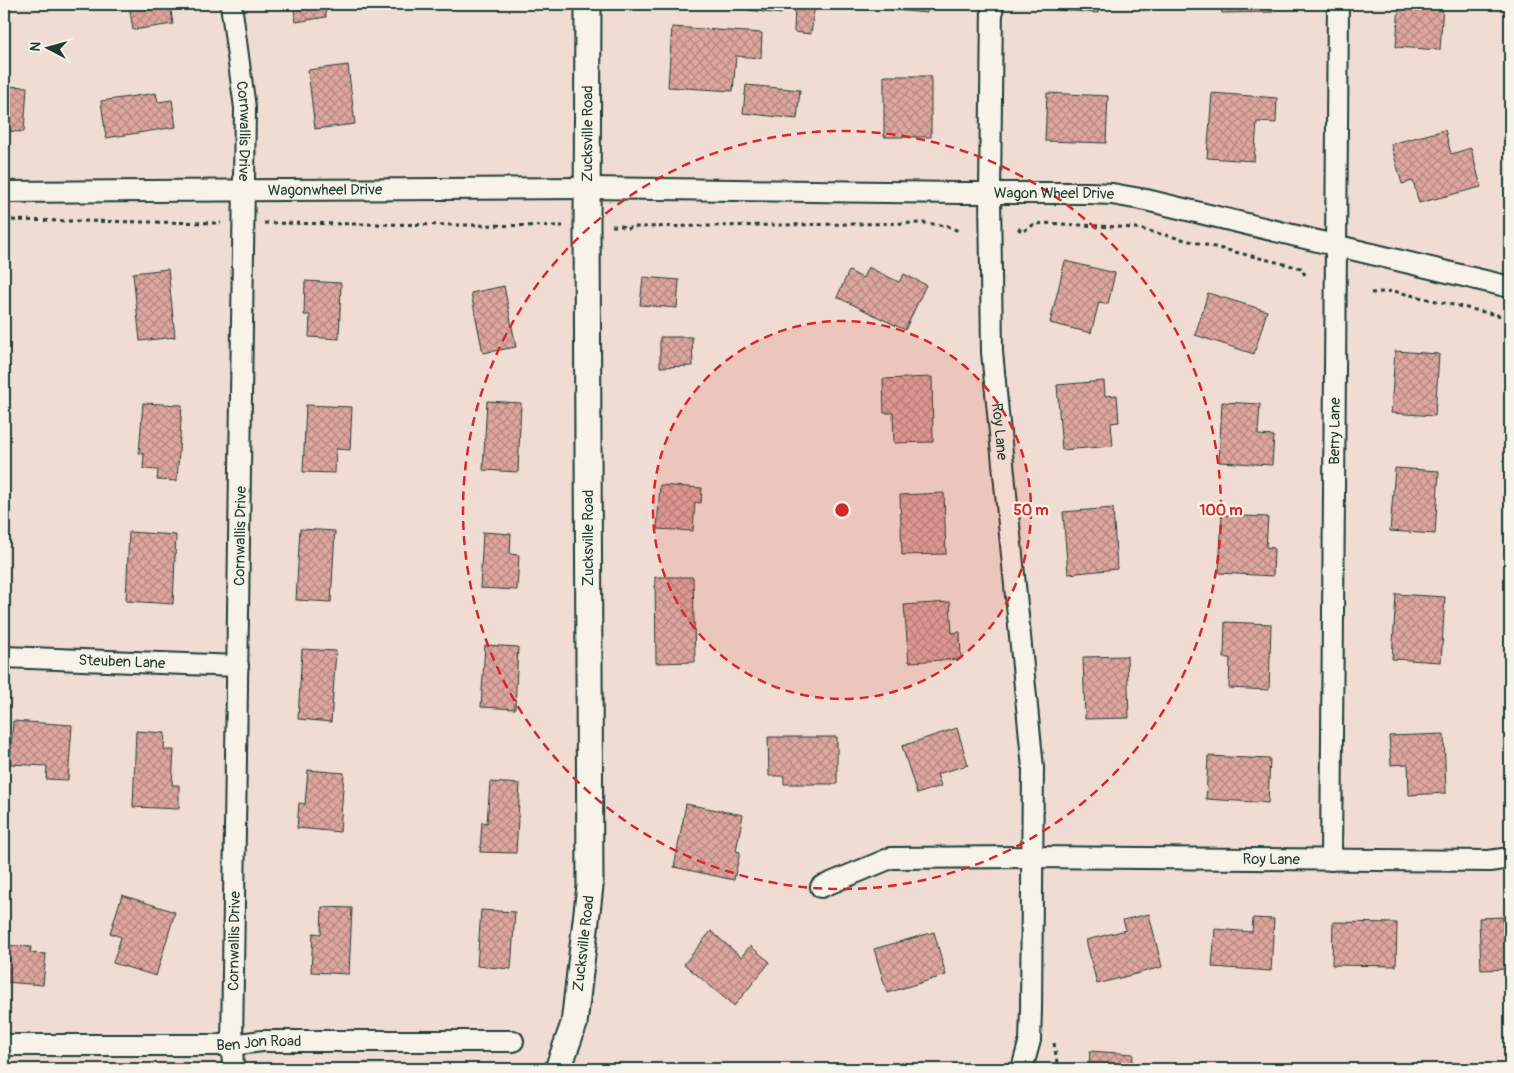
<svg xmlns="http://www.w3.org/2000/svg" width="1514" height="1073" font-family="Pangolin,sans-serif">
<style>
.building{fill:url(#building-cross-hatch);stroke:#1f3d34}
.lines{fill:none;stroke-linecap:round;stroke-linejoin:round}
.minor-casing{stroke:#1f3d34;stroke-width:24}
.tertiary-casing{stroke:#1f3d34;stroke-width:29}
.path{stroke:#1f3d34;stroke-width:3;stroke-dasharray:4 4;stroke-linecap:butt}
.minor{stroke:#f7f3e8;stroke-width:20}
.tertiary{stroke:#f7f3e8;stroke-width:25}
.ring{fill:none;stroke:#d62828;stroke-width:2.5;stroke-dasharray:9 6}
.labels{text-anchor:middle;stroke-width:4.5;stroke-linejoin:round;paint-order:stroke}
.street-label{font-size:15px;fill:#1f3d34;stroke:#f7f3e8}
.centre{fill:#d62828;stroke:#f7f3e8;stroke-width:2.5}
.ring-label{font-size:15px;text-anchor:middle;font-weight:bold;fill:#d62828;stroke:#f7f3e8;stroke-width:4.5;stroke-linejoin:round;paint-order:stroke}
</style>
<defs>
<pattern id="building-cross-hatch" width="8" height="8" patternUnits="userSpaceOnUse" patternTransform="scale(1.25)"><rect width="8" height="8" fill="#dfa59f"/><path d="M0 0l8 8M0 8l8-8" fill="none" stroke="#b48882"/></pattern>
</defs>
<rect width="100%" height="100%" fill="#f0dcd2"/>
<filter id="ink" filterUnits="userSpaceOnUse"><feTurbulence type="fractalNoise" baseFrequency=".02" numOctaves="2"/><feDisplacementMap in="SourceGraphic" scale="10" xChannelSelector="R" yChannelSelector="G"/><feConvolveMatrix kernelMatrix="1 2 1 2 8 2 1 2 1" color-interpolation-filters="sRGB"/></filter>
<g filter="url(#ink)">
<path class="building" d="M129 4H170L173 24 133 30Z
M293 4H325L326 17 296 22Z
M748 4H782L781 14 748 10Z
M795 4H815L811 34 794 32Z
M883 4H927V13L883 9Z
M1049 4H1099L1098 13 1048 9Z
M1221 4H1273V12L1222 13Z
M1399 4H1443L1440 50 1396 47Z
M672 27 762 33 761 58 736 56 733 91 668 87Z
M348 65 355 124 315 129 308 70Z
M884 76H931V137H884Z
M746 85 800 90 797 119 743 113Z
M4 86 27 87 24 132 4 131Z
M156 93 158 102 172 100 176 127 106 138 101 101Z
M1047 93 1108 96 1106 143 1045 141Z
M1212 93 1277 98 1276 123 1257 122 1254 161 1207 158Z
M1445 130 1451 154 1471 148 1481 187 1419 203 1413 181 1402 184 1391 144Z
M1065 261 1115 273 1108 304 1099 302 1091 333 1050 323Z
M868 267 899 282 904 274 926 285 905 330 837 297 849 271 863 278Z
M168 269 175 337 140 341 133 273Z
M643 277 679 280 677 308 640 305Z
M305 281 341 283 339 339 309 337 310 315H304Z
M504 286 516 347 483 353 471 293Z
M1208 293 1267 311 1254 354 1195 335Z
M660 337H692L693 366 660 367Z
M1395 351 1439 354 1435 416 1391 413Z
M932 377 933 442 894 443 893 413H884L883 379Z
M1104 381 1105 396 1117 395 1119 422 1111 423 1113 446 1062 450 1057 385Z
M487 401 521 403 518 472 483 470Z
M1222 402 1260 404 1258 435 1274 436 1272 465 1219 462Z
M143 403 182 405 177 481 157 480 158 470 143 469 144 454 139 453Z
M306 405 352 407 350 450 336 449 335 473 303 472Z
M1395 468 1439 471 1435 534 1390 531Z
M660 485 702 488 701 503 695 502 693 531 657 529Z
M944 493 946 554 902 555 900 495Z
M1113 508 1117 569 1068 574 1063 512Z
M1222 515 1268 517 1266 547 1274 548 1273 576 1219 573Z
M300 529 335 531 331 602 296 600Z
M129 532 176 535 173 604 126 601Z
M483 532 511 534 510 554 519 555 517 590 480 588Z
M655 577H693L695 662 656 663Z
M1396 594 1445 597 1441 662 1392 659Z
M950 602 952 633 960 632 961 659 909 662 904 605Z
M1225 622 1271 624 1269 690 1229 688 1230 658H1224Z
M485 645 518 647 515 709 481 707Z
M302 649 336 651 331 722 298 719Z
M1127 656 1129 718 1085 719 1083 657Z
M13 721 72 725 68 780 46 779 47 766 10 764Z
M957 728 968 765 937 774 941 786 917 794 902 746Z
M136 731 165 733 164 750H174L172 785H179V809L133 807Z
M1444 734 1446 793 1409 795 1408 764 1391 765 1389 736Z
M768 737H837V784H784V776H769Z
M1208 756 1270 759 1268 803 1206 799Z
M308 770 344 773 340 832 297 828 299 803 305 804Z
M490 782 520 784 516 853 480 852 482 822 487 823Z
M686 804 743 815 736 851 740 852 734 880 674 867Z
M122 895 175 912 156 976 113 963 121 937 110 933Z
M322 907 352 908 349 974 311 972 313 933 321 934Z
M481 910 515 912 511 969 477 966Z
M1149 914 1162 967 1097 984 1086 940 1126 930 1123 920Z
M1503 917V929H1510V969L1481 970 1479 918Z
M1253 918 1274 919 1271 971 1212 967 1215 929 1252 932Z
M1333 922 1397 923 1396 966 1332 965Z
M711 931 741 957 750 946 770 962 734 1006 684 964Z
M934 932 946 975 887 993 874 949Z
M4 945 31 947 30 953 46 954 43 985 4 982Z
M1090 1051 1133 1054 1132 1069H1089Z"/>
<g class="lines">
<defs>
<g id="minor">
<path id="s1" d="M231 4 245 108 232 1045 233 1069"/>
<path id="s2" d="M992 4 990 194 992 352 1033 768 1031 1010 1030 1040 1022 1069"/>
<path id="s3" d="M4 192 588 188 960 193H1089L1112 194 1146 200 1510 287"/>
<path id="s4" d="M4 657 238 666"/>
<path id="s5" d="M1331 860 1338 4"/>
<path id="s6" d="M821 887 891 858 1032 857 1489 861 1510 858"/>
<path id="s7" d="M4 1045H232L262 1041H513"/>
</g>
<g id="tertiary">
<path id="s8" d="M558 1069 574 1024 590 886 587 226 588 4"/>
</g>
</defs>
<use href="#minor" class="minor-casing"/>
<use href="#tertiary" class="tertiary-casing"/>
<path class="path" d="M4 220 221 223
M264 223 563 226
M612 226H622L626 229 633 227 926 223 948 226 956 230 959 227
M1018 228 1022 232 1033 225 1043 223 1136 228 1301 268 1305 275
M1371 293 1393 291 1510 318
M1054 1043 1058 1069"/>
<use href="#minor" class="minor"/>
<use href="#tertiary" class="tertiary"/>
</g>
</g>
<circle cx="842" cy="510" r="189" fill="#d62828" fill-opacity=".12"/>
<g class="ring">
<circle cx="842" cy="510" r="189"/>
<circle cx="842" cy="510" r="379"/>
</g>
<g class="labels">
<g class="street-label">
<text dy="5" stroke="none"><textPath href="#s1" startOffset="128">Cornwallis Drive</textPath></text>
<text dy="5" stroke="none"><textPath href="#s8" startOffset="939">Zucksville Road</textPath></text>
<text dy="5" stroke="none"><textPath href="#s3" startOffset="321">Wagonwheel Drive</textPath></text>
<text dy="5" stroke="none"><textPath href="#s3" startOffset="1050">Wagon Wheel Drive</textPath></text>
<text dy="5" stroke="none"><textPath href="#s2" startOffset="428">Roy Lane</textPath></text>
<text dy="5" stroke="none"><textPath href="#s5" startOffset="429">Berry Lane</textPath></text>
<text transform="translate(240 536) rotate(-89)" y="5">Cornwallis Drive</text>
<text transform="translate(588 538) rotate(-90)" y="5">Zucksville Road</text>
<text dy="5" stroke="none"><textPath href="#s4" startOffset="118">Steuben Lane</textPath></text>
<text dy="5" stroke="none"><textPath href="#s6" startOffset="456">Roy Lane</textPath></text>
<text transform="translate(234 941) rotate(-89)" y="5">Cornwallis Drive</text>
<text dy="5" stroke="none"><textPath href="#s8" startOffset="129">Zucksville Road</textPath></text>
<text dy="5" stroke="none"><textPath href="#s7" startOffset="255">Ben Jon Road</textPath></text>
</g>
</g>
<circle cx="842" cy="510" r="8" class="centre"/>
<g class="ring-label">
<text x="1031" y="515">50 m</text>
<text x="1221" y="515">100 m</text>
</g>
<rect width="1514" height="1073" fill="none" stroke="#f7f3e8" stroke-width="20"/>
<rect x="10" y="10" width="1494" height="1053" fill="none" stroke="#1f3d34" stroke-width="2" filter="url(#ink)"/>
<g transform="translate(48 48) rotate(276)" stroke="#f7f3e8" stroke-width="4" paint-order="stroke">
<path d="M0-4L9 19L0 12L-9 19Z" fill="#1f3d34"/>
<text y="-8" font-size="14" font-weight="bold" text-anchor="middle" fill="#1f3d34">N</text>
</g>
</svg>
